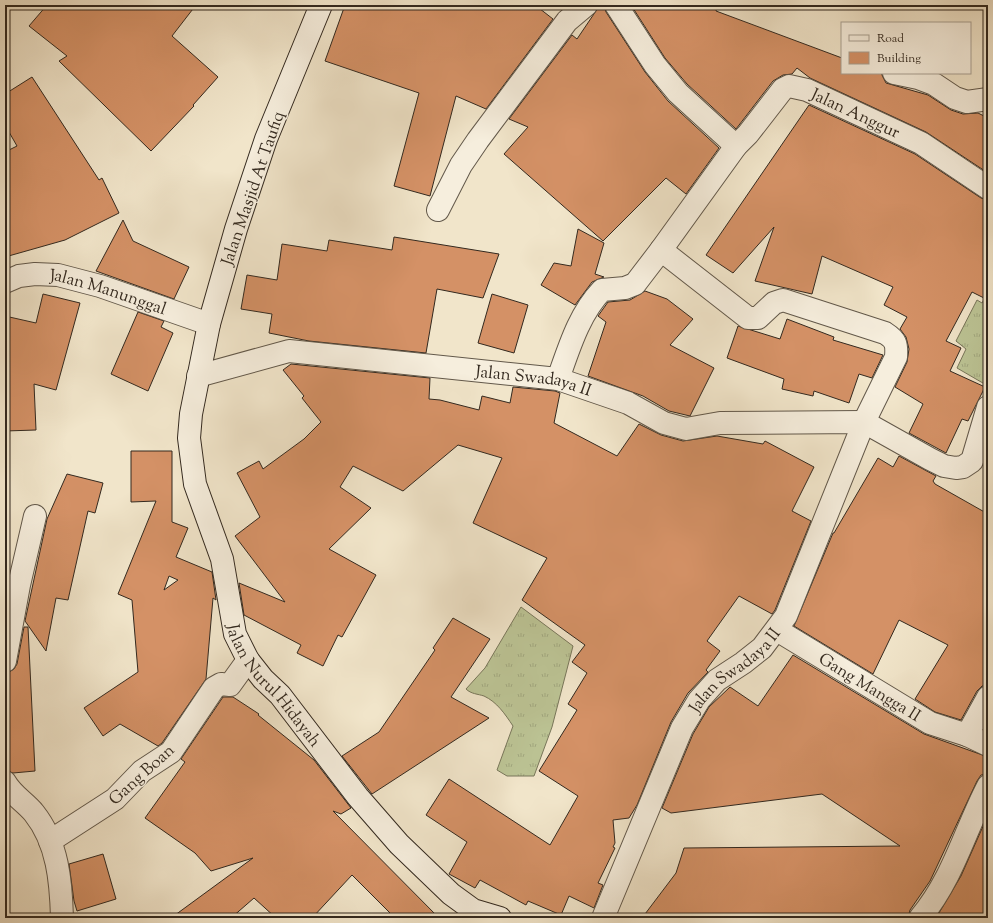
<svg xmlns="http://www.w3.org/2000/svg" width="993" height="923" font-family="'Sorts Mill Goudy',serif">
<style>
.grass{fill:url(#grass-tufts);stroke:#78765a}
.building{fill:#d49166;stroke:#33291f;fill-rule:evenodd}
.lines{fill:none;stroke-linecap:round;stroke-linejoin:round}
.street-casing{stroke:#62584a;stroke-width:24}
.secondary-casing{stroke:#33291f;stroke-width:24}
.street{stroke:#f6eedd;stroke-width:22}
.secondary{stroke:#f6eedd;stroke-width:22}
.labels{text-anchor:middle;stroke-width:3;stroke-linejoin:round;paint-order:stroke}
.street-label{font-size:17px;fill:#33291f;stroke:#f6eedd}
</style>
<defs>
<pattern id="grass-tufts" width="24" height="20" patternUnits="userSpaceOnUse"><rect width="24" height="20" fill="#bcc495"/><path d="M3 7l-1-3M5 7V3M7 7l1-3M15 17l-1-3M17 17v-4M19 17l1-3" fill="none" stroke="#a2a880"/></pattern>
</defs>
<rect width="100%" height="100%" fill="#f1e5ca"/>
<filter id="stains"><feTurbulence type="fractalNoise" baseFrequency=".005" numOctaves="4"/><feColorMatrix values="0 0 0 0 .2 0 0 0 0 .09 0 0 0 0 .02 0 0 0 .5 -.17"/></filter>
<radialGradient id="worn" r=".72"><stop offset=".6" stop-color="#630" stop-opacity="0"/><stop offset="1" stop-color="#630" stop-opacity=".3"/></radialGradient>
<path class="grass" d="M988 292V386L957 368 966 349 956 341 977 300 982 303Z
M521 607 573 646 552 727 534 776H507L497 770 513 726C505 714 497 702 484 696 478 694 471 694 466 689L485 668Z"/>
<path class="building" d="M47 5H196L172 36 218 77 193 105 194 106 151 151 59 61 67 56 29 26Z
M345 5H535L553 19 486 109 456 96 430 196 394 186 419 93 325 61Z
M600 5H604L606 12 645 72 668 101 719 148 686 194 666 178 603 241 504 154 528 127 509 119 572 35 577 39Z
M631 5H717L716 11 842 58V73H881L886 83 928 95 951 110 963 114 978 113 988 118V173L926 132 810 78 797 68 792 74 783 75 773 81 736 129 687 84 665 58Z
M32 77 99 180 102 178 119 213 65 240 5 257V152L17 146 5 125V94Z
M809 105 915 154 981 198 988 200V300L972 292 946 341 961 348 950 371 985 387 968 421 962 419 946 453 909 433 923 404 895 387 907 362 909 349 906 337 900 329 907 317 884 305 893 287 822 256 812 294 755 281 774 227 733 273 706 255Z
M123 220 133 241 189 267 174 299 96 271Z
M578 229 604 243 595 274 604 277 592 282 575 305 541 285 554 263 571 266Z
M394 237 499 254 483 298 437 289 426 353 309 341 269 333 272 314 241 309 247 275 277 280 282 244 327 251 329 240 392 250Z
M645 291 667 299 693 319 670 345 714 368 690 416 669 411 643 396 588 376 606 322 598 316 608 302 630 300Z
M43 294 80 303 56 390 34 384 36 430 5 431V316L36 323Z
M492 294 528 305 514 353 478 343Z
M138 312 164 321 161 327 173 333 148 391 111 374Z
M787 319 834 337 833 340 883 355 872 378 859 374 849 403 814 391 813 396 782 389 784 379 727 358 738 326 780 339Z
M291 364 430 378 429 399 440 400 479 410 482 396 510 403 513 387 555 391 560 393 554 423 617 456 639 424 661 435 683 441 717 436 763 444 765 441 814 467 792 511 811 521 775 610 772 614 739 596 707 641 720 651 706 670 708 672 688 693 671 722 637 805 629 818 613 820 615 843 613 847 615 848 598 883 603 885 594 908 569 896 561 915 528 901 526 905 480 880 475 888 449 874 467 842 426 815 449 779 550 845 578 796 539 771 577 710 568 704 587 673 572 662 585 645 522 600 547 558 473 523 502 458 458 445 403 491 353 466 340 487 371 508 329 549 376 575 342 637 338 635 323 666 297 653 301 645 244 615 239 583 285 602 235 536 260 517 237 473 259 461 263 469 304 439 321 422 302 398 304 396 283 370Z
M131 451H172V522L188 528 176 557 212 572 216 600 213 598 206 679 162 743 158 746 120 724 103 736 84 708 138 672 132 600 118 594 156 501 131 502ZM169 576 178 580 164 590Z
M899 456 936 476 933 481 935 484 988 514V685L982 686 977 691 961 720 935 712 915 699 948 645 899 620 873 674 794 626 833 533H834L878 458 893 467Z
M67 474 103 483 95 513 88 511 68 600 56 598 46 651 25 621 47 519Z
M453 618 490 639 451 697 489 718 372 794 342 756 379 732 435 650 433 648Z
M24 627H28L35 771 13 773 5 770 7 673 14 669 17 664Z
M793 655 924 734 988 757V774L981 775 977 781 930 881 910 910 908 918H642L676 873 684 848 900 846 822 794 671 813 662 808 693 734 709 707 730 687 758 706Z
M223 697H233L259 714 258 715 314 760 351 808 341 814 333 811 439 918H395L352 875 312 918H276L254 898 231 918H171L253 858 211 871 195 853 145 818 185 762 181 759Z
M988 815V918H936L961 876Z
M103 854 116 899 77 911 74 901 69 864Z"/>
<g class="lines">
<defs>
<g id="street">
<path d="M616 5 655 65 678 93 736 146"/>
<path d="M894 73 918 78 934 84 955 98 967 102 988 99"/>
<path d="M438 210 461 165 478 140 567 21 586 5"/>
<path id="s1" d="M5 282 19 276 35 274 58 275 100 286 209 324"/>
<path id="s2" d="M198 376 289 351 558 379 628 403 664 423 686 429 720 423 864 422 930 459 944 466 956 468 963 467 972 461 988 407"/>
<path id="s3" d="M558 379C569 348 579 314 602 290L625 288 635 284 661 250 736 146 748 134 783 89 789 86 807 90 921 143 988 188"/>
<path id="s4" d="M777 630 930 723 967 735 988 745"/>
<path d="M5 661 19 585 35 516"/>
<path d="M967 735 988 697"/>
<path d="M5 782C12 795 25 802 34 813 58 843 61 882 62 918"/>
<path d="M50 841 115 799 142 771 171 752 214 688 221 684 230 685 248 660"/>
<path id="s5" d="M603 918 682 728 699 700 717 680 743 663 762 648 786 616 864 422 896 357C897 344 896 340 885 333L783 300 774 303 758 318H748L661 250"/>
<path d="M920 918C953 879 965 830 988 786"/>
</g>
<g id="secondary">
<path id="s6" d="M321 5 266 139 236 229 209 324 191 414 189 438 195 484 222 559 235 634 248 660 263 679 280 695 358 797 399 844 451 894 473 910 500 918"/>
</g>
</defs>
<use href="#street" class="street-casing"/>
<use href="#secondary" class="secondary-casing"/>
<use href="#street" class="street"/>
<use href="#secondary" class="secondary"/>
</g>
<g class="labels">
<g class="street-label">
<text dy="6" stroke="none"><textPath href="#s3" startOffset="458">Jalan Anggur</textPath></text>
<text transform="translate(252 188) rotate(-71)" y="6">Jalan Masjid At Taufiq</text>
<text dy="6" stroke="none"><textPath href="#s1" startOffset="107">Jalan Manunggal</textPath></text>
<text dy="6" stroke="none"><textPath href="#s2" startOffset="341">Jalan Swadaya II</textPath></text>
<text dy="6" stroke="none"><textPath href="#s5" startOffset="285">Jalan Swadaya II</textPath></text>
<text dy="6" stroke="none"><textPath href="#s6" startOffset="721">Jalan Nurul Hidayah</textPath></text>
<text dy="6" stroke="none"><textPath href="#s4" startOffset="109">Gang Mangga II</textPath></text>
<text transform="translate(141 774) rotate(-42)" y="6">Gang Boan</text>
</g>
</g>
<rect width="993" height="923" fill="none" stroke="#f1e5ca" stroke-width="20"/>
<rect x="6" y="6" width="981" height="911" fill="none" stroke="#33291f" stroke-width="2"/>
<rect x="10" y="10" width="973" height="903" fill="none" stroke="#33291f"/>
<rect x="841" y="22" width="130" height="52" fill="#f6eedd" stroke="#a89f91"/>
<rect x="849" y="35" width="20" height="6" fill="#f6eedd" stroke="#a89f91"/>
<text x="877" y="42" font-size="12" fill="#33291f">Road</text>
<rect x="849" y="52" width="20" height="12" fill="#d49166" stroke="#a89f91"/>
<text x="877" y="62" font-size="12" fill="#33291f">Building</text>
<rect width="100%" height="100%" filter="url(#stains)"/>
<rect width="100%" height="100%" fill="url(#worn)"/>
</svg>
